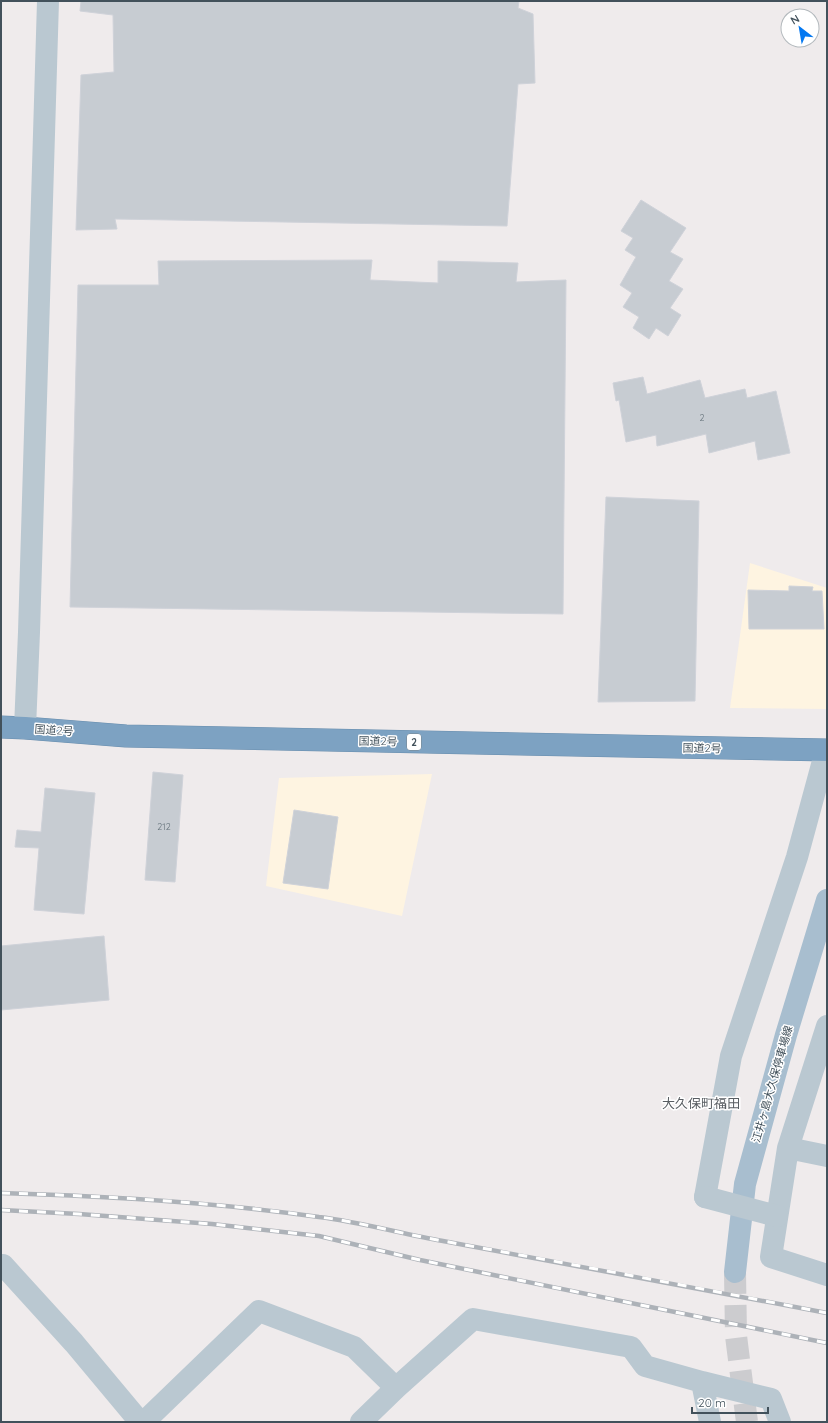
<svg xmlns="http://www.w3.org/2000/svg" width="828" height="1423" font-family="Quicksand,'Noto Sans JP',sans-serif">
<style>
.commercial{fill:#fef4e1}
.building{fill:#c7ccd2;stroke:#cfd2d9}
.lines{fill:none;stroke-linecap:round;stroke-linejoin:round}
.major-tunnel{stroke:#cccccf;stroke-width:22;stroke-dasharray:22 11;stroke-linecap:butt}
.highway-casing{stroke:#688dad;stroke-width:23}
.minor{stroke:#bac8d1;stroke-width:22}
.major{stroke:#a8becf;stroke-width:22}
.highway{stroke:#7da2c2;stroke-width:22}
.rail-casing{stroke:#adb2b8;stroke-width:4.5}
.rail{stroke:#fff;stroke-width:3;stroke-dasharray:9;stroke-linecap:butt}
.minor-bridge{stroke:#bac8d1;stroke-width:22}
.labels{text-anchor:middle;stroke-width:3;stroke-linejoin:round;paint-order:stroke}
.number-label{font-size:9px;fill:#637079}
.shield{fill:#fff;stroke:#7b858c;stroke-width:1}
.shield-label{font-size:10px;font-weight:bold;fill:#42515b}
.street-label{font-size:11px;fill:#42515b;stroke:#fff}
.quarter-label{font-size:13px;fill:#585d62;stroke:#fff}
</style>
<rect width="100%" height="100%" fill="#efebec"/>
<path class="commercial" d="M750 563 827 588V709L730 708Z
M432 774 402 916 266 886 279 778Z"/>
<path class="building" d="M81 1H519L518 8 533 14 535 83 518 84 507 226 115 219 117 229 76 230 81 75 114 72 113 15 80 11Z
M641 200 686 228 670 252 683 259 669 281 683 289 670 308 681 315 668 336 656 328 649 339 633 328 639 317 623 307 632 293 620 285 636 257 625 250 633 238 621 231Z
M372 260 370 280 438 283V261L518 263 516 282 566 280 563 614 70 607 78 285H159L158 261Z
M643 377 647 394 700 380 705 398 745 389 747 398 776 391 790 453 758 460 755 441 709 453 706 434 657 446 656 435 626 442 619 400 616 401 613 383Z
M606 497 699 501 695 701 598 702Z
M789 586 813 587 812 591H822L824 629H749L748 590 789 591Z
M153 772 183 775 175 882 145 880Z
M45 788 95 793 84 914 34 910 39 848 15 847 17 830 41 832Z
M294 810 338 817 328 889 283 883Z
M104 936 109 1000 1 1010V946Z"/>
<g class="lines">
<path class="major-tunnel" d="M735 1272 736 1336 747 1422"/>
<defs>
<path id="highway" d="M1 727 25 728 126 736 827 750"/>
</defs>
<use href="#highway" class="highway-casing"/>
<path class="minor" d="M25 728 29 632 48 1
M827 1026 788 1148 771 1257 827 1275
M788 1148 827 1156
M705 1197 731 1056 797 857 826 750
M1 1265H3L74 1343 140 1422
M702 1382 710 1422
M144 1422 259 1311 354 1347 396 1388
M361 1422 396 1388 473 1319 631 1347 645 1366 702 1382 771 1399 780 1422"/>
<path class="major" d="M735 1272 745 1184 786 1035 827 900"/>
<use href="#highway" class="highway"/>
<defs>
<path id="rail" d="M1 1193C107 1196 214 1202 319 1217 361 1222 402 1234 443 1241 571 1264 699 1288 827 1313
M1 1210 79 1214 212 1224 319 1236 420 1260 827 1343"/>
</defs>
<use href="#rail" class="rail-casing"/>
<use href="#rail" class="rail"/>
<path class="minor-bridge" d="M705 1197 777 1216"/>
</g>
<g class="labels">
<g class="number-label">
<text x="702" y="421">2</text>
<text x="164" y="830">212</text>
</g>
<rect class="shield" x="407" y="734" width="14" height="16" rx="3"/>
<g class="shield-label">
<text x="414" y="746">2</text>
</g>
<g class="street-label">
<text transform="translate(54 730) rotate(4)" y="4">国道2号</text>
<text transform="translate(378 741) rotate(1)" y="4">国道2号</text>
<text transform="translate(702 748) rotate(1)" y="4">国道2号</text>
<text transform="translate(772 1084) rotate(-74)" y="4">江井ヶ島大久保停車場線</text>
</g>
<g class="quarter-label">
<text x="701" y="1108">大久保町福田</text>
</g>
</g>
<rect width="828" height="1423" fill="none" stroke="#42515b" stroke-width="4"/>
<g transform="translate(800 28) rotate(329)"><circle r="19" fill="#ffffff" stroke="#b3b9bd"/>
<path d="M0-3L7 15L0 10L-7 15Z" fill="#0478f1"/>
<text y="-6" font-size="11" font-weight="bold" text-anchor="middle" fill="#42515b">N</text>
</g>
<path d="M692 1407v6h76v-6" fill="none" stroke="#42515b" stroke-width="2"/>
<text x="698" y="1407" font-size="12" fill="#42515b" stroke="#ffffff" stroke-width="3" paint-order="stroke">20 m</text>
</svg>
